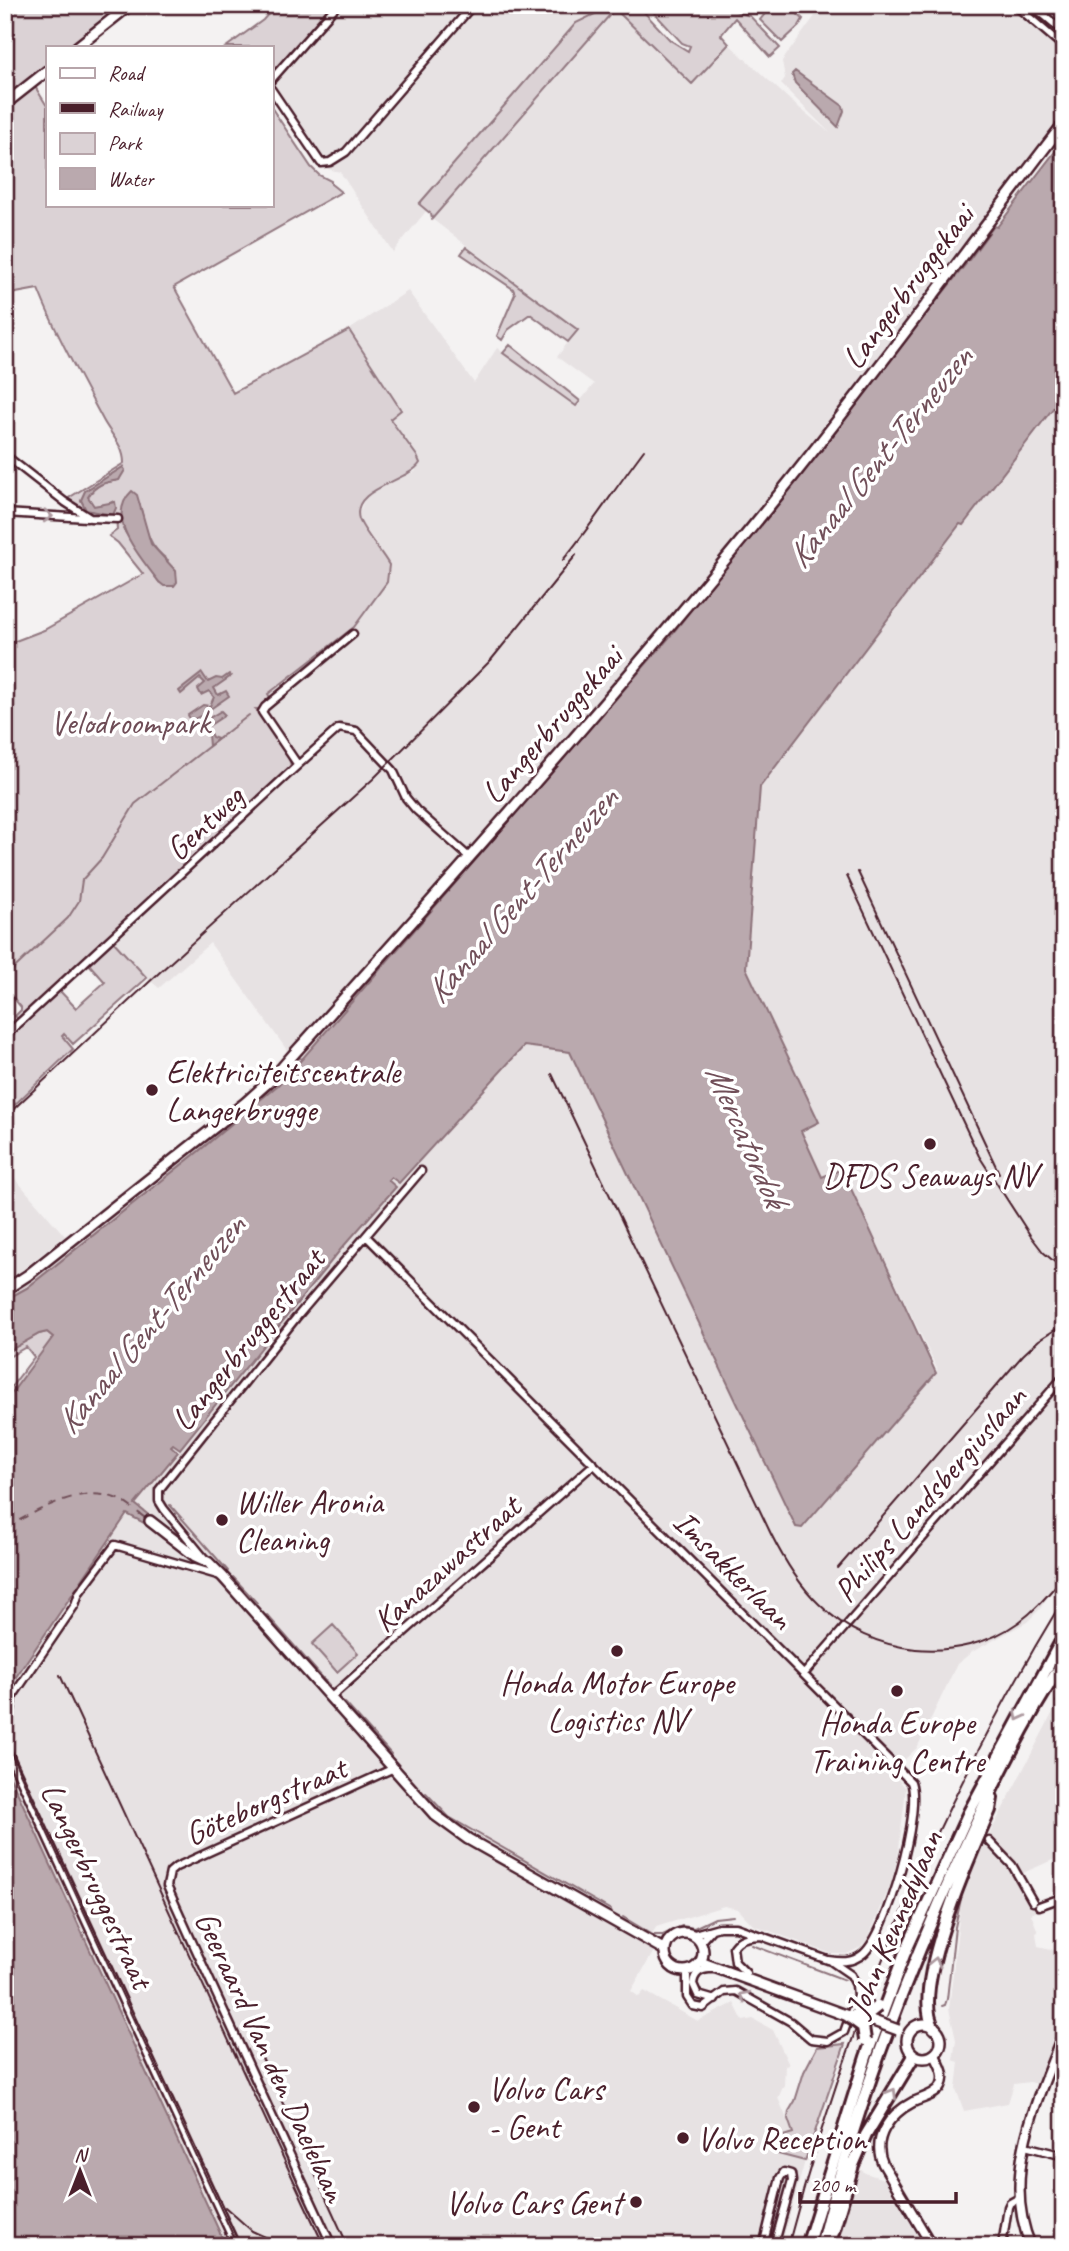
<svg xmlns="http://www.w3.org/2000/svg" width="1069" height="2251" font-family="Caveat,sans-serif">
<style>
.built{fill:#e7e2e3}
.green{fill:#dbd2d5;stroke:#927880;stroke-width:2;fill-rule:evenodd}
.water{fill:#baa9ae;stroke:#8d727a;stroke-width:2}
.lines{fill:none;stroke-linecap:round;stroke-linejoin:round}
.stream{stroke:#8d727a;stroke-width:2}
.ferry{stroke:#714f59;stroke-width:2;stroke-dasharray:9 7;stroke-linecap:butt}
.minor-casing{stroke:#4a1f2b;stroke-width:11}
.tertiary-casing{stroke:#4a1f2b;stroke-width:13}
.secondary-casing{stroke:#4a1f2b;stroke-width:14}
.trunk-casing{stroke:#4a1f2b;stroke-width:16}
.minor{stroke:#fff;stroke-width:6}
.tertiary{stroke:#fff;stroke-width:8}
.secondary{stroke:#fff;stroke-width:9}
.trunk{stroke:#fff;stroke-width:10}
.rail{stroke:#4a1f2b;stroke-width:2}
.secondary-bridge-casing{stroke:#4a1f2b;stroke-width:14;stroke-linecap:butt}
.trunk-bridge-casing{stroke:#4a1f2b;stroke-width:16;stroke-linecap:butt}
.secondary-bridge{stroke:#fff;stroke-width:9}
.trunk-bridge{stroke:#fff;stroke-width:10}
.oneway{stroke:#ae9aa0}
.poi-dot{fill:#4a1f2b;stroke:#fff;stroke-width:2.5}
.labels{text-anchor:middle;stroke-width:7;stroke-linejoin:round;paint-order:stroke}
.street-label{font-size:33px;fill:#4a1f2b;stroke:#fff}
.park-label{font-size:33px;fill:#6e4c56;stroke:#fff}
.poi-label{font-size:33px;fill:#4a1f2b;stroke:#fff;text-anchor:start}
.water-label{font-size:35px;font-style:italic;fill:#714f59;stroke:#fff}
</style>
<rect width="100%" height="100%" fill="#f4f2f2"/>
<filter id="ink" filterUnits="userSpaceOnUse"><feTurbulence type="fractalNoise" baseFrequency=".0143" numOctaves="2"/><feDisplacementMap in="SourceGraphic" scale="14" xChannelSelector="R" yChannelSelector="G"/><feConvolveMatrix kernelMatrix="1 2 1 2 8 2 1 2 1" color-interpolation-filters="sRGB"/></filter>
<g filter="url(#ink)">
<path class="built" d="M332 5H604L597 13 576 23 449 168 420 203 427 210 393 252 340 172 319 167 271 96V74Z
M823 5H1064V117L1002 196 668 639 302 1059 289 1053 210 943 159 988 147 978 113 941 256 809 254 805 297 762 261 709 268 695 354 627 387 582 380 549 360 521 359 513 365 498 377 489 416 471 417 456 390 419 401 410 349 330 408 291 474 383 497 348 576 406 594 384 557 357 577 330 432 219 615 9 692 83 729 44 791 101 830 133 781 84 785 78 782 61Z
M1064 394V1571L1040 1609 1027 1622 972 1652 957 1664 917 1748 891 1772 906 1788 898 1857 890 1886 868 1939 861 1947 847 1954H832L753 1925 738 1909 724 1906 656 1927 646 1945 654 1951 631 1991 639 1997 644 1991 698 2021 734 2003 743 2021 753 2019 773 2030 789 2065 785 2066 784 2085 778 2098 793 2133 778 2154 805 2161 781 2246H226L5 1766V1693L127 1514 146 1523 151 1517 135 1504 177 1452 170 1446 173 1444 180 1449 341 1249 395 1188 388 1181 391 1177 399 1183 524 1046 570 1052 796 1527H802L936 1373 937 1369 842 1169 823 1177 801 1130 819 1122 746 968 760 787 961 524 963 525Z
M5 1167 65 1236 5 1283Z
M1064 1691V1855L1023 1873 1040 1910 1031 1914 1038 1932 1036 1933 1038 1946 1064 1952 1063 2018 1037 2084 1030 2082 1014 2084 1008 2103 964 2111 956 2089 959 2062 953 2060 956 2040 949 2009 961 1901 973 1866Z
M859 2168 865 2173 884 2179 924 2246H838Z"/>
<path class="green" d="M5 5H100L109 17 70 47H47V65L12 92 5 79Z
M276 5H332L271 74V47H226L263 20Z
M604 5H646L642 10 670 40 688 51 690 46 682 43 647 5H724L726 7 728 5H753L751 12 738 8 736 11 750 16 780 48 770 57 735 18 721 35 729 44 692 84 615 9 432 219 431 214 419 204 576 23 597 13Z
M772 5H787L803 19 799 26 782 42 760 20Z
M34 85 47 106V205H271V107L311 167 319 175 331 181V184L341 192 174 287 233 393 349 330 401 410 390 419 417 456 420 463C408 482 350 488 359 519 363 531 382 552 389 565L387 582 354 627 268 694 271 699 261 709H256C266 718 292 756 291 769L19 1020 15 1016 21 1010V1007L5 988V645L44 630 143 574 118 543 109 536 117 530 116 516 90 515 67 499 124 463C124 446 111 435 103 420 80 377 56 334 38 289L5 295V107ZM123 467 119 480C106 482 95 484 88 497L93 506 107 505 112 502 113 514 86 510 81 500 86 491ZM140 505C145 527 148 547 168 560L159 582 123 529Z
M466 247 578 330 568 342 530 314 508 330 502 340 497 336 515 294 513 289 461 254Z
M510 345 580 401 576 406 503 353Z
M113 941 147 978 73 1044 64 1034 62 1036 73 1049 5 1114V1040L59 990 76 1008 105 982 88 963Z
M297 1057 302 1059 278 1085 199 1151 27 1288 5 1300V1294L276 1081Z
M47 1332 53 1337 51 1342 5 1402V1395L34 1357 26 1347 5 1359V1353L39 1334Z
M333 1625 358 1653 337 1672 312 1644Z
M845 2044 805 2161 778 2154 783 2136 793 2133 788 2119 789 2111 795 2101 804 2072 817 2047Z"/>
<path class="water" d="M795 71 843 106 844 111 838 127 795 83 792 74Z
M1064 140V394L963 525 960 524 760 787 746 968 819 1122 801 1131 822 1177 842 1169 936 1373 802 1528 796 1527 570 1052 524 1046 399 1183 391 1177 388 1180 396 1187 341 1249 180 1449 173 1444 171 1446 178 1452 135 1504 151 1517 146 1524 127 1514 5 1693V1402L53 1337 47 1332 39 1334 5 1353V1300L27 1288 199 1151 278 1085 302 1059 668 639 966 264 965 262 969 260 994 226 997 227Z
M123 467 125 470 119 480C106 482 95 484 88 497L94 506 115 502 116 508 113 515 86 510 81 500 85 491Z
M132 491 137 495 151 544 176 571 177 582 174 586H164L159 582C142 559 103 518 132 491Z
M202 673 208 682 216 678 222 679 229 674 231 676 214 688 218 695 226 691 229 696 206 712 209 718 221 711 225 715 207 727 212 737 218 739 209 746 208 734 201 723 205 720 202 715 191 721 188 715 203 705 210 706 214 697 209 691 201 695 198 689 205 683 200 678 181 694 179 691Z
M5 1766 27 1813 226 2246H5Z"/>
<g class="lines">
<path class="stream" d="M1023 5 1064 40
M5 977 68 918 79 901 82 880 102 858 135 804 249 715
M170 1505 228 1571
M233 1577 257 1603
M267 1615 329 1685
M1056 1702 1064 1687
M345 1703 391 1754
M426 1793 449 1817 611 1910
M623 1917 653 1935H663L682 1926 694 1928 715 1918 733 1916
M752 1945 845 1980
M942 2006 945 2005 947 1999 955 1927 963 1889"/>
<path class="ferry" d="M5 1527C38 1512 78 1484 115 1498 126 1502 138 1513 148 1520"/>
<defs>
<path id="minor" d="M1015 5 1064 47
M1032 5 1064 32
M271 80 337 5
M271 89 321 163 330 162 346 152 473 5
M5 455 65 502 90 518 118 519
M5 513 87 518
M1064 761V760
M298 765 339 728 356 731 393 770 406 798 416 810 469 857
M5 1036 298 765 262 712 265 707 353 634
M366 1236 911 1782C922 1812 888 1933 863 1954 852 1963 841 1962 828 1960L736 1927H719L691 1935
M205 1559 164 1509 159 1501V1490L296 1318 421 1171
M221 1576 115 1545 79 1593 75 1605 13 1696 5 1746 236 2246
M804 1674 1064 1376
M330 1698 594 1464
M989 1841 1012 1865 1033 1902
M1039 1906 1064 1897
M702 1946V1940L711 1930
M712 1969C701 1968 694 1974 693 1984L698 1995 715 2000
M687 1971V1997L693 2006 703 2008 724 1992 736 1991 791 2022 811 2039 828 2041 844 2032 857 1996 856 1985 851 1975 832 1962
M746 1973 735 1962 733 1947C741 1936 750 1937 763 1936
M1025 2146 1064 2156
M332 2246 190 1937 167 1886 170 1872 176 1867 394 1768
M763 2246 780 2178 784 2172 791 2174 792 2181 774 2246
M1002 2246 1008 2207 1010 2203 1019 2198"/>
<path id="tertiary" d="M932 2246 883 2164C871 2138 890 2114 913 2102 922 2098 936 2095 941 2086 947 2075 939 2064 935 2055
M1031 2246C1000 2175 1038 2098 1064 2032"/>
<path id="secondary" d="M77 47 130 5
M5 104 47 71
M5 1290 28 1275 245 1103 273 1078 292 1056C455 875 617 693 771 504 872 380 966 250 1064 123
M150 1521 195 1556 208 1562 223 1577 435 1815 468 1839 665 1950
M665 1952a19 19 0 1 1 38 0a19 19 0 1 1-38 0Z
M700 1962 848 2016
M907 2041a17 17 0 1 1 34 0a17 17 0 1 1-34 0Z"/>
<path id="trunk" d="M934 2028C909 1989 972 1851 990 1810L992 1798
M807 2246 866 2057 904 1955 969 1812 1064 1636
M821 2246C854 2111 904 1979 962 1853 992 1787 1024 1721 1064 1661
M829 2246 853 2165 866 2135 914 2056"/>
</defs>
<use href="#minor" class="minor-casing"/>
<use href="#tertiary" class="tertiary-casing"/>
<use href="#secondary" class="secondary-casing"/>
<use href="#trunk" class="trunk-casing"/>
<use href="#minor" class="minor"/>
<use href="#tertiary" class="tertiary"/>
<use href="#secondary" class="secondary"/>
<use href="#trunk" class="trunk"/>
<path class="rail" d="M563 560C592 525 616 487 644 450
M858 872 999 1173
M847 876 979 1156 1030 1235 1043 1252 1064 1270
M552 1074 771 1534C783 1558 799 1585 819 1604 871 1656 958 1666 1019 1622 1037 1609 1050 1592 1064 1576
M5 1117 160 972 373 779 491 660 576 555
M838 1568 1023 1355 1039 1340 1064 1324
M60 1675 246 2078
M7 1745 238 2246
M246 2023 348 2246
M243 2071 324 2246
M225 2207 252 2231 285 2246
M788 2246C848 2017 941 1800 1064 1598"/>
<defs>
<path id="secondary-bridge" d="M857 2015 898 2030"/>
<path id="trunk-bridge" d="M856 2014 869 2013 878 2006
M848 2016 863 2027 865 2040"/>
</defs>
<use href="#secondary-bridge" class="secondary-bridge-casing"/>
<use href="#trunk-bridge" class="trunk-bridge-casing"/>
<use href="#secondary-bridge" class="secondary-bridge"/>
<use href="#trunk-bridge" class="trunk-bridge"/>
</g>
<defs><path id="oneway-chevron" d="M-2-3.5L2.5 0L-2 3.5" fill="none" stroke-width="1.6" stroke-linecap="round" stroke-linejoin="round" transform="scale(1.75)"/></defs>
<g class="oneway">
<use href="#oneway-chevron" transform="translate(48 516) rotate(3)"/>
<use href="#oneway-chevron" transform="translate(1019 1716) rotate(118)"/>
<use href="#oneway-chevron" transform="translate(935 1962) rotate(-77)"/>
<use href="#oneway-chevron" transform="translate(744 1996) rotate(-153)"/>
<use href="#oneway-chevron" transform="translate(892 2093) rotate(-59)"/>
</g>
</g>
<g class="poi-dot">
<circle cx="152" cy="1090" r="7"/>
<circle cx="930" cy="1144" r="7"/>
<circle cx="222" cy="1520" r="7"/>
<circle cx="617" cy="1651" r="7"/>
<circle cx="897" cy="1691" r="7"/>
<circle cx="474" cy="2107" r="7"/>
<circle cx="683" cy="2138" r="7"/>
<circle cx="636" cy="2202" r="7"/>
</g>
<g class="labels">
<g class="street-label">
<text transform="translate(907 286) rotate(-53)" y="12">Langerbruggekaai</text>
<text transform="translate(551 724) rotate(-49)" y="12">Langerbruggekaai</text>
<text transform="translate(204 822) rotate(-43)" y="12">Gentweg</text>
<text transform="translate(247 1339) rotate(-51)" y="12">Langerbruggestraat</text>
<text transform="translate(929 1493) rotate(-49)" y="12">Philips Landsbergiuslaan</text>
<text transform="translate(446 1563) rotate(-42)" y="12">Kanazawastraat</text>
<text transform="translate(734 1569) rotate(45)" y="12">Imsakkerlaan</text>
<text transform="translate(265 1800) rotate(-24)" y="12">Göteborgstraat</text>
<text transform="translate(98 1885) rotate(65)" y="12">Langerbruggestraat</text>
<text transform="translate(893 1923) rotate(-67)" y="12">John Kennedylaan</text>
<text transform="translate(272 2056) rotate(65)" y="12">Geeraard Van den Daelelaan</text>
</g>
<g class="park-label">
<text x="130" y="734">Velodroompark</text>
</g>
<g class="poi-label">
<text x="166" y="1083">Elektriciteitscentrale<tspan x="166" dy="38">Langerbrugge</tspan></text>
<text x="930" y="1187" text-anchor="middle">DFDS Seaways NV</text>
<text x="236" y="1513">Willer Aronia<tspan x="236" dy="38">Cleaning</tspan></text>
<text x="617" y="1694" text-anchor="middle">Honda Motor Europe<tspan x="617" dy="38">Logistics NV</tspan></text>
<text x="897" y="1734" text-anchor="middle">Honda Europe<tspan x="897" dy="38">Training Centre</tspan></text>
<text x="488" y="2100">Volvo Cars<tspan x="488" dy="38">- Gent</tspan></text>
<text x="697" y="2150">Volvo Reception</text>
<text x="622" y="2214" text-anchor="end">Volvo Cars Gent</text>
</g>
<g class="water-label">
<text transform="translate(879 457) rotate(-51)" y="12">Kanaal Gent-Terneuzen</text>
<text transform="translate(521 895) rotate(-49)" y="12">Kanaal Gent-Terneuzen</text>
<text transform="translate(747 1135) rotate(66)" y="12">Mercatordok</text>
<text transform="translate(150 1324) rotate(-50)" y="12">Kanaal Gent-Terneuzen</text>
</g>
</g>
<rect width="1069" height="2251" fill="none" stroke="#fff" stroke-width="28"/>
<rect x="14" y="14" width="1041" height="2223" fill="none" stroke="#4a1f2b" stroke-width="2.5" filter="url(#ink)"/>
<rect x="46" y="46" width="228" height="161" fill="#ffffff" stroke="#b7a5aa" stroke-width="2"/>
<rect x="60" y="68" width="35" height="10" fill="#ffffff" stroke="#b7a5aa" stroke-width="2"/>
<text x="108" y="80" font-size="21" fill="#4a1f2b">Road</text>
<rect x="60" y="103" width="35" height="10" fill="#4a1f2b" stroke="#b7a5aa" stroke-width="2"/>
<text x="108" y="116" font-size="21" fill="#4a1f2b">Railway</text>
<rect x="60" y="133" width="35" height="21" fill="#dbd2d5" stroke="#b7a5aa" stroke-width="2"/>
<text x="108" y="150" font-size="21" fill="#4a1f2b">Park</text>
<rect x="60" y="168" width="35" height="21" fill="#baa9ae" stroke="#b7a5aa" stroke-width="2"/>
<text x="108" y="186" font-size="21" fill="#4a1f2b">Water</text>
<g transform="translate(80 2171)" stroke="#ffffff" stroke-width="5" paint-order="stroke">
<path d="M0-5L12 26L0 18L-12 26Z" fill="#4a1f2b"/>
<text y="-10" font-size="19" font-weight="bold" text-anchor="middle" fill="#4a1f2b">N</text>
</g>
<path d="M800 2192v10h156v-10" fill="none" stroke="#4a1f2b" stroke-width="3.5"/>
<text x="810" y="2192" font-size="21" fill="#4a1f2b" stroke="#ffffff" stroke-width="5" paint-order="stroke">200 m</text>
</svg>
